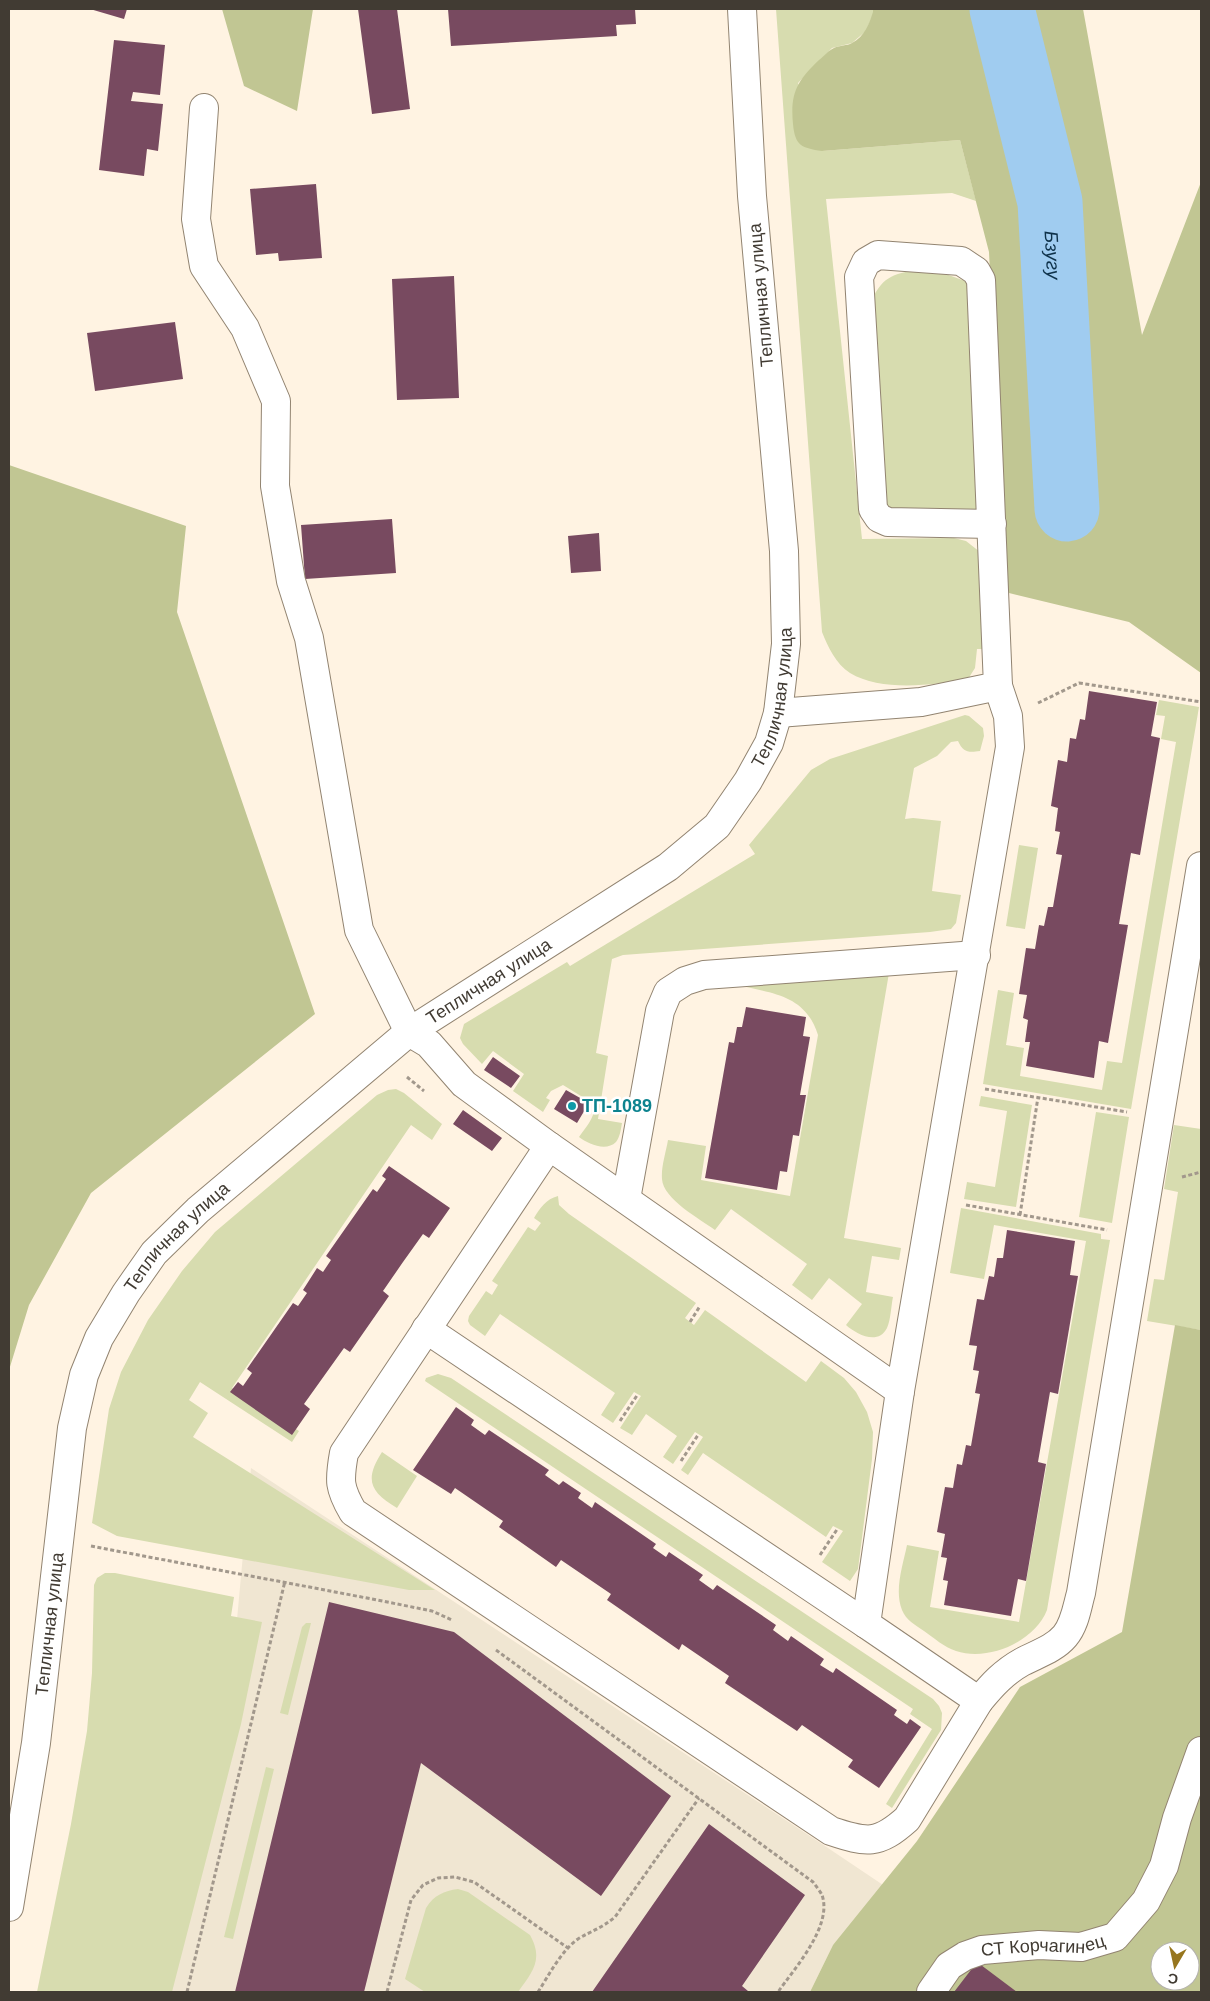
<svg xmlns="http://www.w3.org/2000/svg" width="1210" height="2001" font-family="Helvetica,sans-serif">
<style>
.education{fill:#f0e6d2}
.green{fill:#d7dcaf}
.forest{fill:#c1c693;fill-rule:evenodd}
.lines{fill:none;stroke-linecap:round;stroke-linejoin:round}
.river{stroke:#a0ccf0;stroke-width:65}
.building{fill:#784a60}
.minor-casing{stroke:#928471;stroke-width:30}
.path{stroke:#a2988c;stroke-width:3;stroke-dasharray:4 2.5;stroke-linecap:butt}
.minor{stroke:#fff;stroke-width:28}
.culture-dot{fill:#0f9aa8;stroke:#fff;stroke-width:2}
.labels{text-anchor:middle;stroke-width:5;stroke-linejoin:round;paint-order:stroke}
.street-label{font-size:18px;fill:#413b33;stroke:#fff}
.culture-label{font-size:18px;font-weight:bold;fill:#0d838f;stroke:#fff;text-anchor:start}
.water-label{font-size:19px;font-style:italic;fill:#0f324a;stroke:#fff}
</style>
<rect width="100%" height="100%" fill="#fff3e2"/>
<path class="education" d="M251 1468 825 1846 895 1893 833 1945 810 1992H153L228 1717Z"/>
<path class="green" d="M776 9H873L874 12 866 31 852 43 832 48 798 83 822 151 960 140 976 201 952 193 826 199 862 539 954 538 966 541 980 552 987 649H977L975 668 968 679C934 685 881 692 850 673 836 664 828 647 822 632Z
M919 270 940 272 968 282 984 513 889 509 885 500 870 304C881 278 892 273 919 270Z
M1159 700 1199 707 1131 1109 983 1084 998 990 1014 993 1006 1045 1024 1048 1020 1076 1102 1090 1107 1061 1122 1063 1176 742 1161 739 1165 716 1156 715Z
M965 715 969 716 983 728 984 736 980 751C968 753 963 752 958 741L951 742 937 756 914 768 905 819 913 818 941 821 932 891 961 895 956 923 951 929 930 932 623 955 612 959 596 1053 608 1056 598 1119 622 1123C621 1129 620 1137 616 1142 606 1152 588 1144 579 1137 586 1127 596 1117 594 1104L563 1085 551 1091 546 1098 550 1100 543 1112 513 1091 524 1074 493 1051 482 1064 463 1044 460 1038 464 1024 567 962 570 966 755 854 749 845 811 770 830 759Z
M1019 845 1038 848 1025 929 1006 926Z
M889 973 844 1238 901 1248 899 1260 872 1256 866 1292 893 1297C891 1306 891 1319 887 1328 878 1346 856 1334 846 1325L862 1304 829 1278 812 1300 792 1285 807 1264 731 1209 715 1230C700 1219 663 1199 662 1179 661 1167 666 1152 668 1140L706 1146 701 1180 790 1196 818 1035C806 997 777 994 742 986Z
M396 1089 404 1093 442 1124 432 1140 411 1125 232 1388 299 1431 292 1442 200 1382 189 1400 208 1413 193 1437 435 1590H409L117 1536 92 1523 109 1409 121 1372 148 1320 182 1271 215 1232 377 1095 388 1090Z
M981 1096 1032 1105 1016 1207 964 1199 967 1182 995 1187 1007 1111 979 1106Z
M1096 1112 1129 1117 1112 1223 1079 1217Z
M1174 1125 1201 1129V1330L1147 1321 1154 1279 1164 1280 1178 1192 1164 1189Z
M558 1196 559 1205 569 1214 696 1303 685 1318 694 1325 705 1310 806 1382 821 1361 844 1378 856 1392 867 1412 873 1432 872 1459 858 1569 850 1581 822 1562 843 1531 833 1526 826 1537 703 1453 688 1475 681 1470 703 1437 695 1432 673 1464 663 1457 677 1436 646 1414 632 1435 620 1428 641 1396 634 1392 613 1423 601 1415 615 1393 500 1314 485 1336 470 1325 468 1321 469 1316 486 1291 492 1295 498 1285 492 1281 528 1227 535 1231 541 1223 534 1218C540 1208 546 1199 558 1196Z
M961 1208 1101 1234V1239L1110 1240 1047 1610C1035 1641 989 1662 956 1651 944 1647 934 1638 924 1631 915 1625 906 1620 902 1610 894 1590 903 1565 907 1545L939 1551 930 1607 1019 1622 1086 1241 994 1225 984 1279 950 1273Z
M438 1374 451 1378 933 1699 939 1706 942 1713 941 1730 892 1808 886 1804 932 1729 910 1714 913 1709 425 1381 426 1378Z
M382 1452 417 1476 397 1508C370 1492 364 1480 382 1452Z
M105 1573H115L234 1597 231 1616 262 1622 241 1724 172 1992H37L71 1824 87 1731 92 1673 94 1585 97 1578Z
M306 1623H311L288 1715 280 1713 302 1627Z
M266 1767 274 1769 233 1939 224 1937Z
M458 1889 468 1892 530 1935C544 1960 532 1972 518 1992H425L405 1979 426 1908C434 1895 444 1891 458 1889Z"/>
<path class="forest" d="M222 9H313L297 111 244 86Z
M873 9H1083L1142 335 1201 182V673L1129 622 1005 592 989 252 960 140 822 151C802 148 795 146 793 124 790 93 797 81 819 60 824 56 829 50 834 48 840 45 847 46 852 43 865 36 869 24 873 12Z
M9 465 186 526 177 612 315 1014 91 1193 29 1305 9 1370Z
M1175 1325 1201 1330V1992H810L833 1945 917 1841 1020 1687 1122 1632ZM1160 1951H1190V1981H1160Z"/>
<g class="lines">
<path class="river" id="s1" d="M1002 9 1050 202 1067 509"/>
</g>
<path class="building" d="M90 9H127L124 19Z
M358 9H397L410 109 372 114Z
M448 9H635L636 24 616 25 617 36 451 46Z
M114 40 165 45 160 95 133 92 131 101 163 104 158 151 147 149 144 176 99 170Z
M316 184 322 258 279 261 278 253 256 255 250 189Z
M454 276 459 398 397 400 392 279Z
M175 322 183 379 95 391 87 333Z
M392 519 396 573 305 579 301 525Z
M599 533 601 571 571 573 568 536Z
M1089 691 1157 702 1151 736 1160 738 1140 855 1131 853 1119 924 1128 925 1108 1043 1099 1041 1094 1078 1026 1066 1030 1042H1025L1028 1020 1023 1018 1027 995 1019 994 1026 948 1035 949 1039 925 1044 926 1048 907H1053L1062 855 1056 854 1060 832 1055 831 1058 808 1051 806 1058 760 1067 762 1070 738 1076 739 1080 719 1085 720Z
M746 1007 806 1017 803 1036 810 1037 800 1095H806L799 1136 793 1135 787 1172 780 1171 777 1190 705 1178 729 1042 734 1043 737 1027H742Z
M493 1057 520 1076 511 1088 484 1070Z
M566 1090 589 1103 577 1123 554 1109Z
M463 1110 502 1138 492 1151 453 1124Z
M389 1166 450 1208 429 1238 423 1234 403 1262 383 1291 389 1296 350 1352 344 1348 304 1404 310 1409 292 1435 230 1392 238 1382 243 1386 252 1373 247 1369 293 1303 298 1306 307 1293 303 1290 317 1268 323 1272 331 1260 326 1256 373 1189 377 1192 386 1179 382 1176Z
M1007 1230 1075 1241 1070 1275 1078 1276 1058 1394 1050 1392 1038 1462 1046 1464 1026 1581 1018 1579 1011 1616 944 1605 948 1581 943 1580 947 1558 941 1557 945 1534 937 1532 945 1487 953 1488 957 1464 962 1465 966 1445 971 1446 980 1394 975 1393 979 1371 973 1370 977 1346 969 1345 977 1299 984 1300 989 1276 994 1277 997 1258H1003Z
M456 1407 474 1420 471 1425 485 1435 489 1430 549 1470 545 1475 559 1485 563 1481 581 1493 578 1498 592 1508 595 1502 656 1544 653 1548 666 1557 669 1552 703 1575 699 1580 713 1590 717 1585 776 1625 773 1630 788 1641 791 1636 824 1659 820 1665 833 1673 836 1668 897 1710 894 1715 907 1724 910 1719 921 1727 879 1788 848 1767 853 1760 802 1725 797 1731 725 1683 729 1676 682 1644 679 1650 607 1600 611 1594 561 1560 556 1567 499 1527 503 1521 455 1488 451 1494 413 1470Z
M329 1602 454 1632 671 1796 601 1896 421 1763 364 1992H235Z
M709 1824 805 1895 742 1986 748 1991 747 1992H592Z
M977 1962 1017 1992H954Z"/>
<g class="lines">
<defs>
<g id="minor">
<path d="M204 108 196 219 204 266 245 328 276 401 275 486 291 581 309 638 359 930 409 1032 429 1044 464 1084 549 1146 344 1453C339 1481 339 1488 353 1512L831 1831C867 1843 878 1845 907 1819L979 1701"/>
<path d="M998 686 1008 716 1010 747 900 1391 866 1624 979 1701C992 1685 1004 1672 1022 1662 1037 1654 1054 1649 1065 1636 1075 1624 1077 1607 1081 1593L1201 866"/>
<path d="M778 713 921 702 998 686 981 280 976 271 961 261 878 255 866 262 859 277 873 509 879 518 888 522 992 524"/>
<path d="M549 1146 900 1391"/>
<path d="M626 1199 660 1011 668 992 685 981 704 975 976 955"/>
<path d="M426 1329 866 1624"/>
<path id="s2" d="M9 1907 36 1743 72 1428 84 1375 99 1338 126 1293 154 1253 198 1210 409 1032 668 867 717 826 748 781 769 743 778 713 786 644 784 551 752 196 742 9"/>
<path id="s3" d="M931 1992 949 1966 965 1956 982 1950 1039 1945 1081 1947 1115 1937 1146 1901 1164 1866 1177 1818 1201 1751"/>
</g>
</defs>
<use href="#minor" class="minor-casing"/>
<path class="path" d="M1038 703 1079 683 1201 702
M407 1077 424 1091
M985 1089 1127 1112
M1182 1177 1201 1172
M966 1205 1107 1230
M1020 1215 1038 1097
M690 1322 700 1306
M620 1421 638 1394
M681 1461 698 1435
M91 1546C205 1568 319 1588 432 1611L452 1620
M820 1555 838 1528
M496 1650 813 1882C816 1886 820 1891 822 1895 833 1926 794 1969 778 1992
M187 1992 285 1581
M387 1992 411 1900 423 1885 438 1878 455 1877 474 1882 568 1948
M538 1992C549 1975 561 1951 578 1939 591 1931 602 1928 615 1917L699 1798"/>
<use href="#minor" class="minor"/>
</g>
<circle class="culture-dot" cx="572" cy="1106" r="5"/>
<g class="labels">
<g class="street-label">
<text transform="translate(761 295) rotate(-95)" y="6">Тепличная улица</text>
<text dy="6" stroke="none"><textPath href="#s2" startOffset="1531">Тепличная улица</textPath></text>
<text dy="6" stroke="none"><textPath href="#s2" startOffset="1111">Тепличная улица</textPath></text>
<text dy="6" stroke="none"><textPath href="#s2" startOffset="706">Тепличная улица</textPath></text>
<text dy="6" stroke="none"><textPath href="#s2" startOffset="286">Тепличная улица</textPath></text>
<text dy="6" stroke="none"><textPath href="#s3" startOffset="130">СТ Корчагинец</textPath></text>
</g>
<g class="culture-label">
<text x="582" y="1112">ТП-1089</text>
</g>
<g class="water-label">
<text dy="7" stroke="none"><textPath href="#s1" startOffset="252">Бзугу</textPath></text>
</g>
</g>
<rect width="1210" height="2001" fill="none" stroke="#413b33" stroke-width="20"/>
<g transform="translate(1175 1966) rotate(189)"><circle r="24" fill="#ffffff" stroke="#b3b1ad"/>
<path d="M0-4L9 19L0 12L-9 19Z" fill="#97761e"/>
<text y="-8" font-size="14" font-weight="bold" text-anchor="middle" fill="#413b33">С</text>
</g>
</svg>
